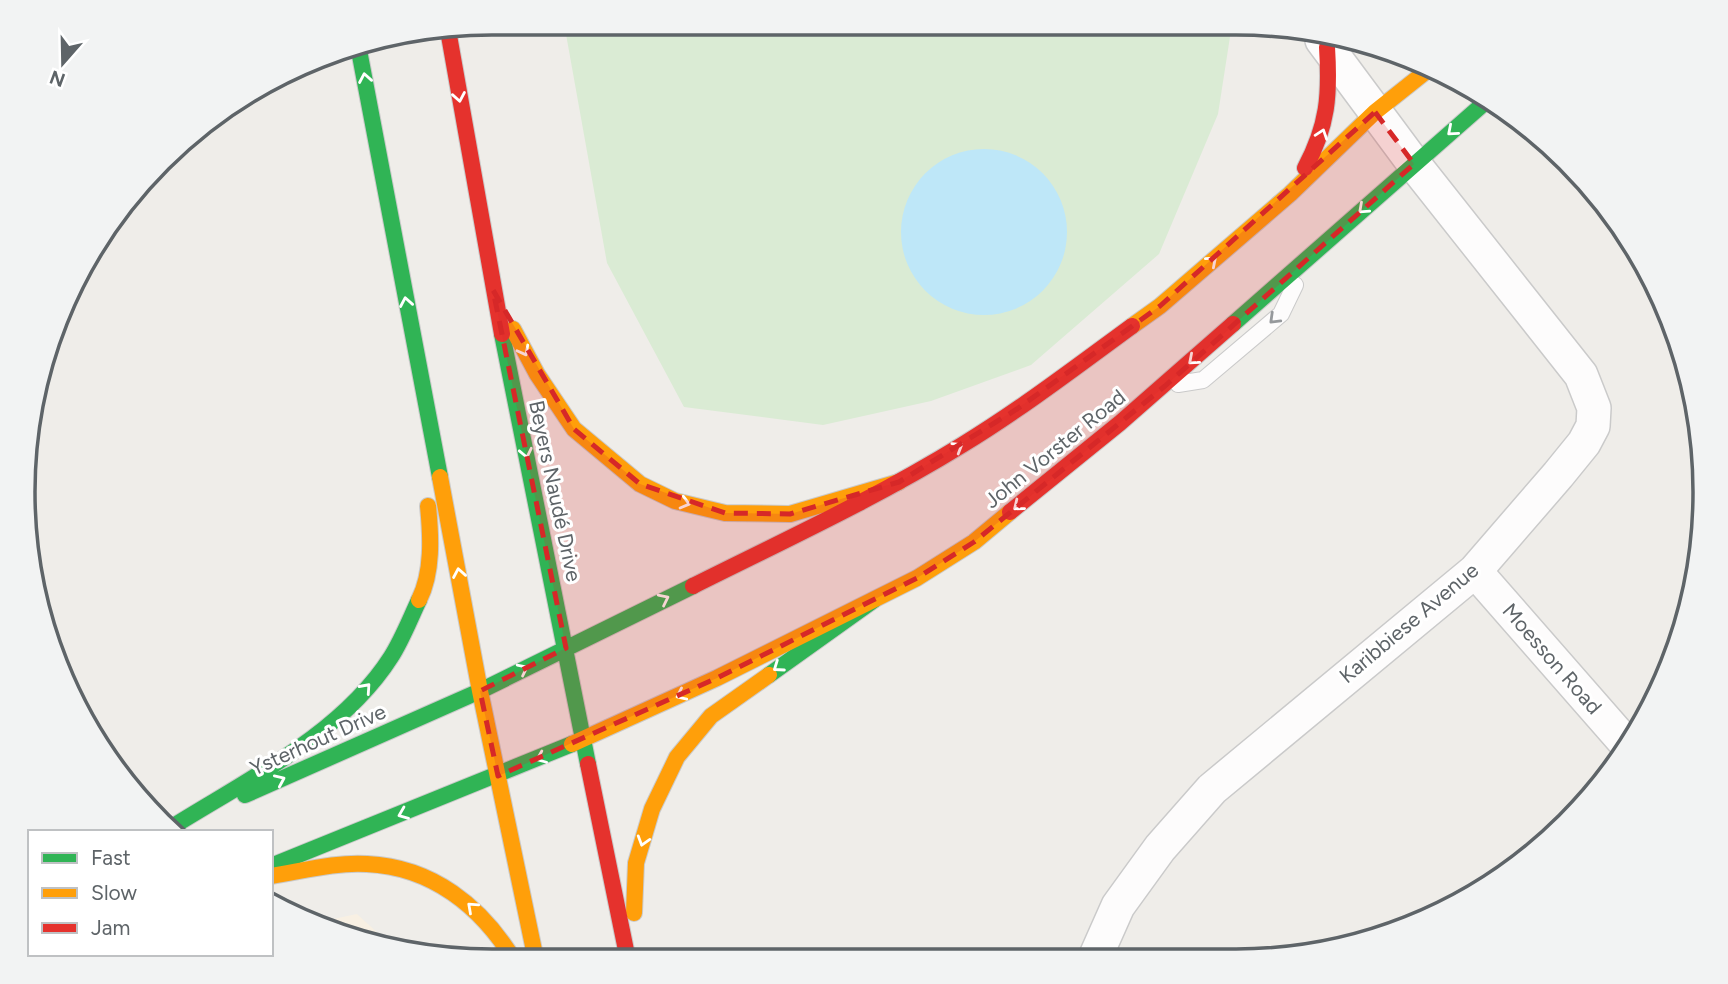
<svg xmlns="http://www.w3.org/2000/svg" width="1728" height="984" font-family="Figtree,sans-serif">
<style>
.commercial{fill:#f8f0e3}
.green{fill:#daebd4}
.water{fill:#bee7f8}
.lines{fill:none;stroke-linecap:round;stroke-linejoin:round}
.lane-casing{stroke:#cacaca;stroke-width:18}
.street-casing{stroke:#cacaca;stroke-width:36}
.fast-casing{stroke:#cacaca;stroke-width:18}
.slow-casing{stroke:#cacaca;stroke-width:18}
.jam-casing{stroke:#cacaca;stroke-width:18}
.lane{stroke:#fdfcfc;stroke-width:16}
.street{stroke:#fdfcfc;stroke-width:33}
.fast{stroke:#30b455;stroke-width:16}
.slow{stroke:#ff9f0a;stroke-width:16}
.jam{stroke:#e5322d;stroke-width:16}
.oneway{stroke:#fff}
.oneway2{stroke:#96999c}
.marked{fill:#d62828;fill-opacity:0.2;stroke:#d62828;stroke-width:5;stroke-dasharray:14 9;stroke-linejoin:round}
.labels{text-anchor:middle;stroke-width:6;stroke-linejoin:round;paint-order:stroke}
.street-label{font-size:21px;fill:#5e6468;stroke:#fff}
.rim{fill:none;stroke:#5e6468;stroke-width:3.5}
</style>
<rect width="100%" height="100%" fill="#efede9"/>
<path class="commercial" d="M357 914 379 934 395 947 341 936 314 923Z"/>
<path class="green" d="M564 23 1146 24 1164 29 1170 24H1232L1218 114 1159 254 1031 365 931 401 823 425 684 407 607 263Z"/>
<path class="water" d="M901 232a83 83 0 1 1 166 0a83 83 0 1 1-166 0Z"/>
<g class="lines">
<defs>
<path id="lane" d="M1178 384 1203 380 1281 314 1295 285"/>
<path id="street" d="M1475 571 1629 747
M1094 960 1118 906 1160 848 1212 789 1475 571 1558 475 1584 443 1593 426 1594 408 1581 375 1414 164 1322 40"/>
<path id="fast" d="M358 45 440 477
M1233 324 1490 98
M502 334 588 764
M769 675 874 600
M245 795 480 691 693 586
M172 827C247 780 342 734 391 657 402 640 410 619 419 600
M271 866 572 744"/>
<path id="slow" d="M1132 326 1160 306 1290 194 1375 112 1429 69
M513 329 537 374 574 429 640 484 675 501 725 513 790 514 899 482
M440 477 480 691 536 960
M419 600C433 572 431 536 428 506
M572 744 717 678 917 578 974 542 1010 512
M271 876C303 871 335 862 367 864 432 867 481 906 514 960
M634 913 636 863 652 809 677 757 711 716 769 675"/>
<path id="jam" d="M448 30 502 334
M1305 168C1328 125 1330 95 1327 47
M1010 512 1120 423 1233 324
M693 586C783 541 876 498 962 445 1021 409 1076 367 1132 326
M588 764 628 960"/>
</defs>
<use href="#lane" class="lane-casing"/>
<use href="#street" class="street-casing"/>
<use href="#fast" class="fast-casing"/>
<use href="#slow" class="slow-casing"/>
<use href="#jam" class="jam-casing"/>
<use href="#lane" class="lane"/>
<use href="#street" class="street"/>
<use href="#fast" class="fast"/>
<use href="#slow" class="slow"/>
<use href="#jam" class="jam"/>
</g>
<defs><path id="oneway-chevron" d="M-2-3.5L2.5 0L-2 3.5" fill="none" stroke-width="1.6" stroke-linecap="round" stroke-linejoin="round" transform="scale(1.75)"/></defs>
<g class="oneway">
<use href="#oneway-chevron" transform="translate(365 78) rotate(-100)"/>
<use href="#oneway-chevron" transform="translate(459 97) rotate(80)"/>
<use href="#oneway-chevron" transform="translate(1452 131) rotate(139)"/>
<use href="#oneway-chevron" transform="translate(1322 134) rotate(-71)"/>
<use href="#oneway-chevron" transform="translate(1363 209) rotate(138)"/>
<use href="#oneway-chevron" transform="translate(1212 261) rotate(-41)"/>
<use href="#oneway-chevron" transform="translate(406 302) rotate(-100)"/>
<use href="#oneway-chevron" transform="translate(524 351) rotate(62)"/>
<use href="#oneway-chevron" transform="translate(1193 360) rotate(139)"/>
<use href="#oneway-chevron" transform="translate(958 447) rotate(-31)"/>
<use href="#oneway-chevron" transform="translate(526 453) rotate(78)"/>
<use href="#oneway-chevron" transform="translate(685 503) rotate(15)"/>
<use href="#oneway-chevron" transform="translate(1018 506) rotate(141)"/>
<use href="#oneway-chevron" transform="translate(459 573) rotate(-100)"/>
<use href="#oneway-chevron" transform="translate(664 599) rotate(-26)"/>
<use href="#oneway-chevron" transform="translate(778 667) rotate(145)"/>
<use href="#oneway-chevron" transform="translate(523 669) rotate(-26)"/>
<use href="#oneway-chevron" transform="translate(366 688) rotate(-48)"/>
<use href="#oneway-chevron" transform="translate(681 695) rotate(155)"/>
<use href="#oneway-chevron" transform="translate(541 758) rotate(157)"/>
<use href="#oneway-chevron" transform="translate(280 780) rotate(-24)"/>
<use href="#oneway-chevron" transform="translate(403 814) rotate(158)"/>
<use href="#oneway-chevron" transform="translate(643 841) rotate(107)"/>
<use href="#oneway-chevron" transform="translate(472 907) rotate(-138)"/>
</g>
<use class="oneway2" href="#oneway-chevron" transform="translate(1274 319) rotate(136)"/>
<path class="marked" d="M1375 112 1414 164 1165 386 974 542 917 578 717 678 498 776 480 691 566 648 493 290 574 429 640 484 725 513 790 514 899 482 1017 409 1160 306Z"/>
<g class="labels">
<g class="street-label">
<text transform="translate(1055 449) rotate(-39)" y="7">John Vorster Road</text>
<text transform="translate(555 491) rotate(78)" y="7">Beyers Naudé Drive</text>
<text transform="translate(1409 623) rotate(-40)" y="7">Karibbiese Avenue</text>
<text transform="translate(1552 659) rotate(49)" y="7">Moesson Road</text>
<text transform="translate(318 740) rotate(-24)" y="7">Ysterhout Drive</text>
</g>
</g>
<path d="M0 0H1728V984H0ZM492 35H1236A457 457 0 0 1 1693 492V492A457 457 0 0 1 1236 949H492A457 457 0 0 1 35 492V492A457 457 0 0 1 492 35Z" fill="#f2f3f3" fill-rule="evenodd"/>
<path class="rim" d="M492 35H1236A457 457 0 0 1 1693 492V492A457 457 0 0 1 1236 949H492A457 457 0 0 1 35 492V492A457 457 0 0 1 492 35Z"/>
<rect x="28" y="830" width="245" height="126" fill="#ffffff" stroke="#bfc1c3" stroke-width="2"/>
<rect x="42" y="853" width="35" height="10" fill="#30b455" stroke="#bfc1c3" stroke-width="2"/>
<text x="91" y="865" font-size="21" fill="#5e6468">Fast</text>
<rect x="42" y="888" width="35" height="10" fill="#ff9f0a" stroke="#bfc1c3" stroke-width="2"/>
<text x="91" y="900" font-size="21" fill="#5e6468">Slow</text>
<rect x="42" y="923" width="35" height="10" fill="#e5322d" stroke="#bfc1c3" stroke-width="2"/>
<text x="91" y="935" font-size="21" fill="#5e6468">Jam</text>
<g transform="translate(63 63) rotate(200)" stroke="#ffffff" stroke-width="5" paint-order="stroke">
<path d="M0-5L12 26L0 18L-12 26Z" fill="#5e6468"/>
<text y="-10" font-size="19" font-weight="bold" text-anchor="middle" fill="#5e6468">N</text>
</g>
</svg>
